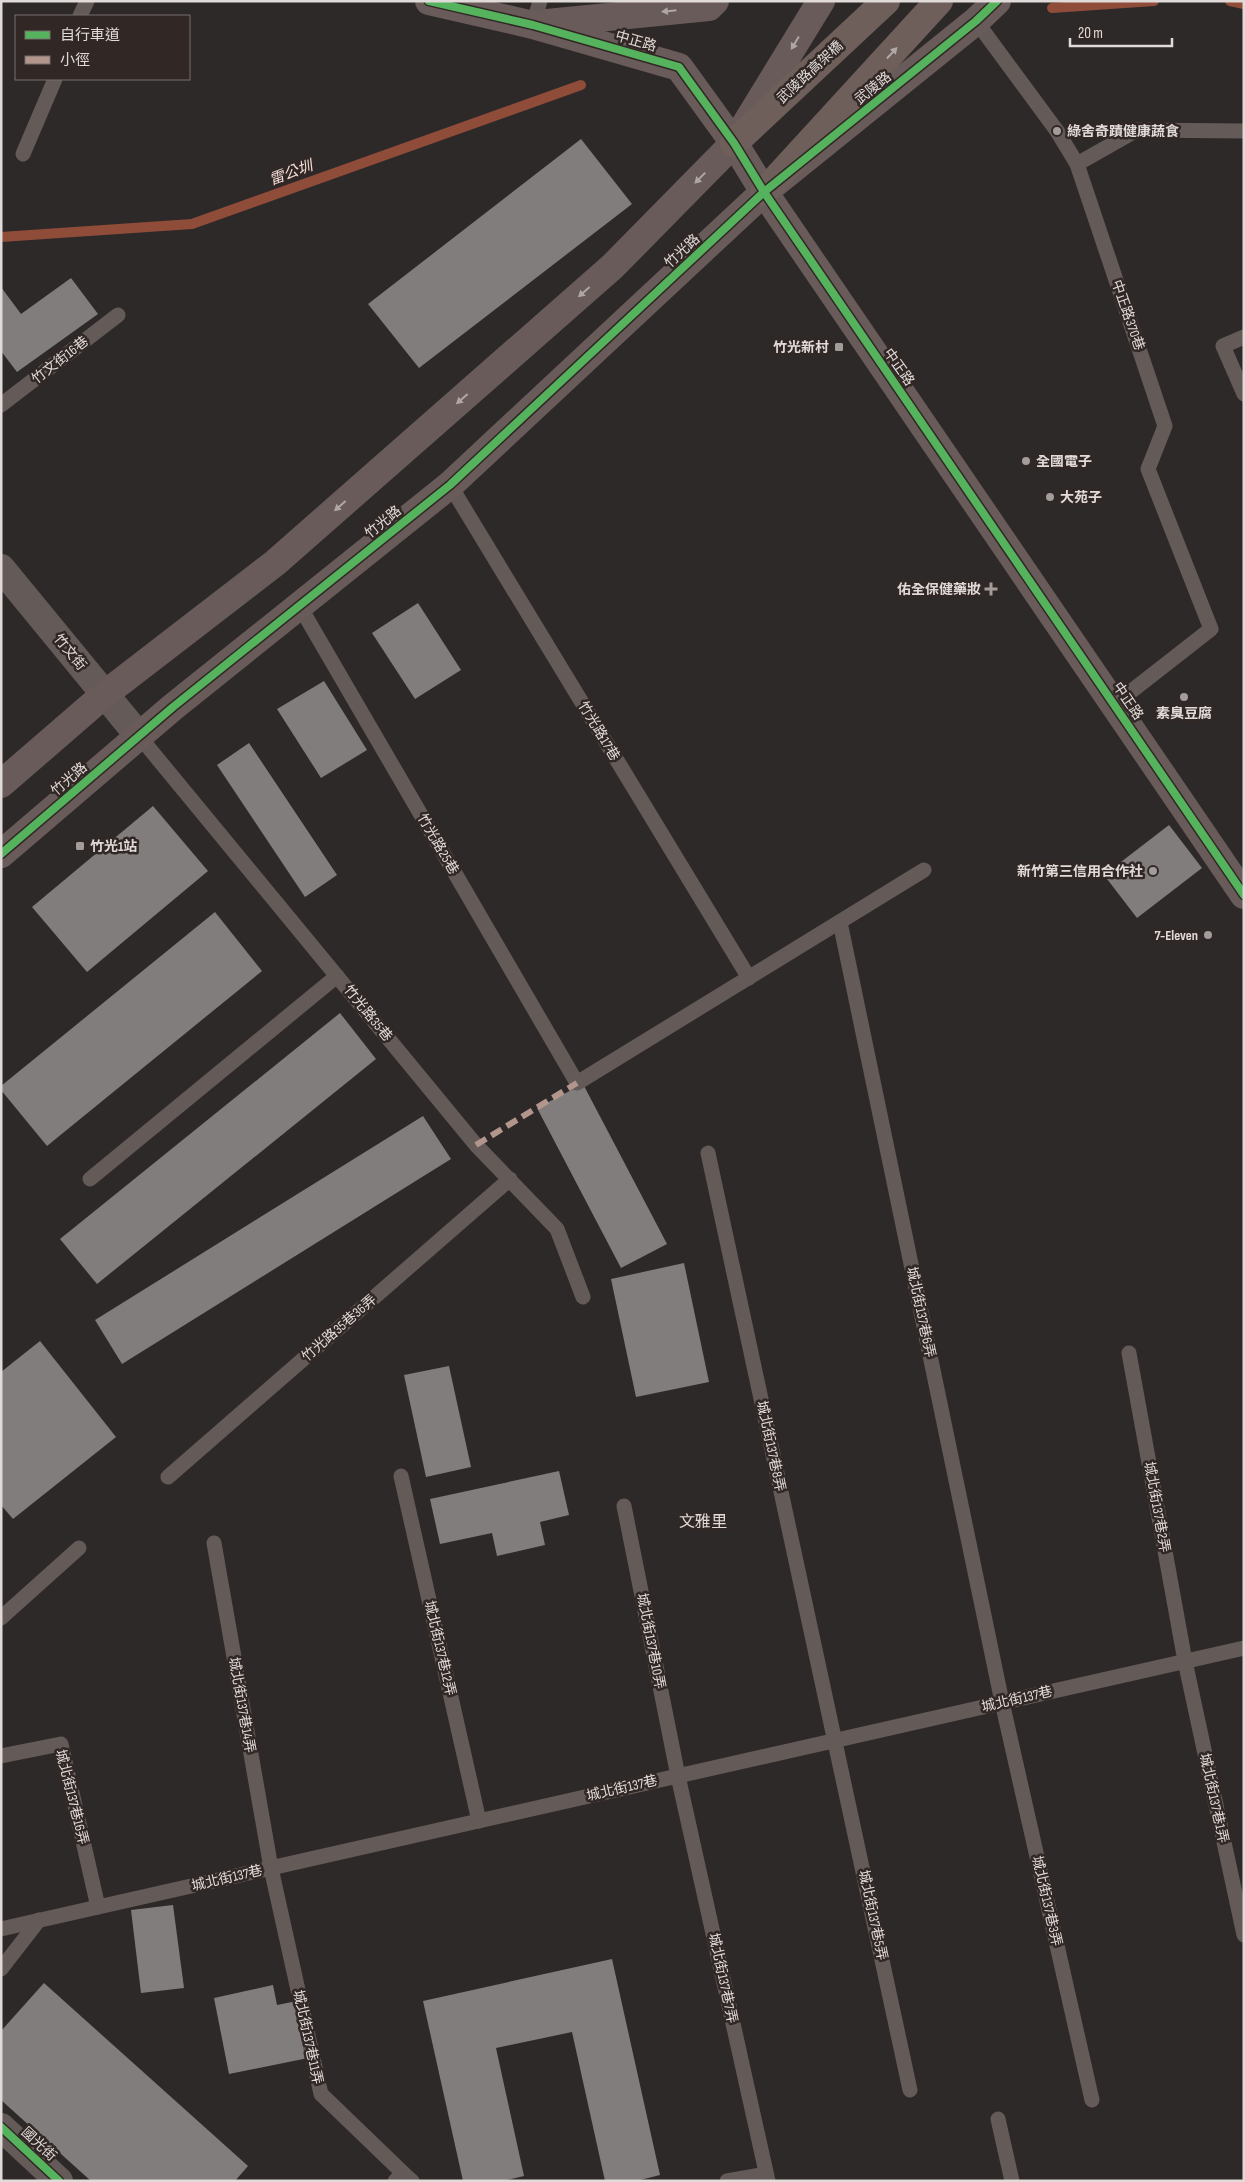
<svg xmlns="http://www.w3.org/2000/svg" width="1245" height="2182" font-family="'Sofia Sans Condensed','Noto Sans TC',sans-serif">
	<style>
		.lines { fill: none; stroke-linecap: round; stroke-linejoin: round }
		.stream { stroke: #8e4c39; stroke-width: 10 }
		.building { fill: #827d7d }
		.lane { stroke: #645a57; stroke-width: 15 }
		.street { stroke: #645a57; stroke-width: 28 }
		.secondary { stroke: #685b59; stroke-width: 28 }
		.highway { stroke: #6e5f5b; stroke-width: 28 }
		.quiet { stroke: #b2968c; stroke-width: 6; stroke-dasharray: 12 6; stroke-linecap: butt }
		.cycleway-casing { stroke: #312826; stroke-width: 11 }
		.cycleway { stroke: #56b35d; stroke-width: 8 }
		.oneway { fill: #b0a7a5 }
		.oneway2 { fill: #b2a9a6 }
		.poi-dot { fill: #a29c9b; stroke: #312826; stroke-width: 2 }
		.labels { text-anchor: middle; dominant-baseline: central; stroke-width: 5; stroke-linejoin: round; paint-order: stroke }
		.street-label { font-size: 14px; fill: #e0dad8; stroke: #312826 }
		.poi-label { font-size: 14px; font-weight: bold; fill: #e0dad8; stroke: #312826; text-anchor: start }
		.water-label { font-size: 15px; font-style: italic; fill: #f3ddd6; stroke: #312826 }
		.quarter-label { font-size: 16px; fill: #e0dad8; stroke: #312826 }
	</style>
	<rect width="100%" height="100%" fill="#2e2929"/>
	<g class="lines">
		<g class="stream">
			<polyline points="1230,1 1244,4"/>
			<polyline points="1052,8 1154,1"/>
			<polyline points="1,237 192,224 581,85"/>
		</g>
	</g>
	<g class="building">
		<polygon points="581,139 632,204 419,368 368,304"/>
		<polygon points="71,278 98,314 17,372 1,351 1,287 21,314"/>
		<polygon points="418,603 461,670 415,699 372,633"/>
		<polygon points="324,681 367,750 321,778 277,709"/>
		<polygon points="249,743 337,875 305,897 217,765"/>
		<polygon points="153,806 208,871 87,972 32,907"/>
		<polygon points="1169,825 1202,868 1137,918 1104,875"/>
		<polygon points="215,912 262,971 47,1146 1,1090 1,1086"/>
		<polygon points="340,1013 376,1059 97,1284 60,1239"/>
		<polygon points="583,1084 667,1244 621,1268 537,1108"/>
		<polygon points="423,1116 451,1159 122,1364 95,1320"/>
		<polygon points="684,1263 709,1382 636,1397 611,1279"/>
		<polygon points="40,1341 116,1437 13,1519 1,1505 1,1372"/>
		<polygon points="449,1366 471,1467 426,1477 404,1375"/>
		<polygon points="559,1471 569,1515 540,1522 545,1545 497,1556 492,1533 440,1544 430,1499"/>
		<polygon points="173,1905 184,1988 141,1993 131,1910"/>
		<polygon points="612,1959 660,2175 636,2181 605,2181 572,2032 496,2048 524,2176 502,2181 463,2181 423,2001"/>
		<polygon points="44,1983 248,2166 235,2181 91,2181 1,2100 1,2031"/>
		<polygon points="273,1985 277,2005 307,1999 318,2056 229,2074 214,1998"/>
	</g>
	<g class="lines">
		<g class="lane">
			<polyline points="80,16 87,1"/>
			<polyline points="976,21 1057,131 1077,164 1165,426 1148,469 1211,629 1115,704"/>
			<polyline points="533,25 540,1"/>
			<polyline points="23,154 55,79"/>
			<polyline points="1077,164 1137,130 1244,131"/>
			<polyline points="1244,337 1223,346 1244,394"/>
			<polyline points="1,405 118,315"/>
			<polyline points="450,485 749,978"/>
			<polyline points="299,605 577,1083 924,870"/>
			<polyline points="139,736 476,1145 557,1229 583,1297"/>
			<polyline points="840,922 1002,1702 1092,2100"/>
			<polyline points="708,1153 910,2090"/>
			<polyline points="90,1179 337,976"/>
			<polyline points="1129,1353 1185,1661 1244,1935"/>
			<polyline points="401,1476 479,1821"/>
			<polyline points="168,1477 510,1179"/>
			<polyline points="624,1506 678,1776 768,2181"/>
			<polyline points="214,1543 271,1868 321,2094 403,2173"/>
			<polyline points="1,1618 79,1548"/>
			<polyline points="1,1756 61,1744 98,1907"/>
			<polyline points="1,1929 1244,1648"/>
			<polyline points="1,1969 39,1920"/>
			<polyline points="998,2119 1012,2181"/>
			<polyline points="395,2181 403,2173 412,2181"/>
			<polyline points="727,2181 766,2174"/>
		</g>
		<g class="street">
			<polyline points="1,568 139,736"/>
			<polyline points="1,2127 59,2181"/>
		</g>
		<g class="secondary">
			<polyline points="429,1 533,25 679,67 734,143 764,192 1244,895"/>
			<polyline points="547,23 709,7 715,1"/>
			<polyline points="1,784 105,694 275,563 613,266 734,143 821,1"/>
			<polyline points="1,854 173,707 450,485 764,192 976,21 997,1"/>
		</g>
		<g class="highway">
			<polyline points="734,143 886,1"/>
			<polyline points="764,192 939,1"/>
		</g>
		<polyline class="quiet" points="476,1145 577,1083"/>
		<g class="cycleway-casing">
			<g id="cycleway">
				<polyline points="429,1 533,25 679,67 734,143 764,192 1244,895"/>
				<polyline points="1,854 173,707 450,485 764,192 976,21 997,1"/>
				<polyline points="1,2127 59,2181"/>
			</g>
		</g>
		<use href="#cycleway" class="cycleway"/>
	</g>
	<defs><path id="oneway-solid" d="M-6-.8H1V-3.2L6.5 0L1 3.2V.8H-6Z" transform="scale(1.25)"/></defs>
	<g class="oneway">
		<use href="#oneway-solid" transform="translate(669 11) rotate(174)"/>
		<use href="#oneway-solid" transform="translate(795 43) rotate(121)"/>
		<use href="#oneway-solid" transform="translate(700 178) rotate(134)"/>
		<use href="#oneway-solid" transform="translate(584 292) rotate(139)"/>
		<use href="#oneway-solid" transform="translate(462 399) rotate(139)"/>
		<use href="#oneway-solid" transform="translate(340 506) rotate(139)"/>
	</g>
	<use class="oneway2" href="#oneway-solid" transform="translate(892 53) rotate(-47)"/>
	<g class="poi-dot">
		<circle cx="1057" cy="131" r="5"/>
		<rect x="834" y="342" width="10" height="10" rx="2.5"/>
		<circle cx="1026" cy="461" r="5"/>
		<circle cx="1050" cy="497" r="5"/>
		<path d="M988.5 581.5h5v5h5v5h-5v5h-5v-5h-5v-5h5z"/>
		<circle cx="1184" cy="697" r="5"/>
		<rect x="75" y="841" width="10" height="10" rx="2.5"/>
		<circle cx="1153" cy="871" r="5"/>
		<circle cx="1208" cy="935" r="5"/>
	</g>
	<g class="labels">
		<g class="street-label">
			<text transform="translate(636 41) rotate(16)">中正路</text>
			<text transform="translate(810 72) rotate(-43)">武陵路高架橋</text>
			<text transform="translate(873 88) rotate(-39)">武陵路</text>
			<text transform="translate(682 251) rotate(-43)">竹光路</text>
			<text transform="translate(1128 315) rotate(71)">中正路370巷</text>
			<text transform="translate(60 360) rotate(-38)">竹文街16巷</text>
			<text transform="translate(899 367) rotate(55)">中正路</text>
			<text transform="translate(383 522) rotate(-39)">竹光路</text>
			<text transform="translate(70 652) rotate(51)">竹文街</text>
			<text transform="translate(1128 701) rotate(56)">中正路</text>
			<text transform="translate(599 731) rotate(59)">竹光路17巷</text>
			<text transform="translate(69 779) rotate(-41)">竹光路</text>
			<text transform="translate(438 844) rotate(60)">竹光路25巷</text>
			<text transform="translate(368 1013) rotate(51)">竹光路35巷</text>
			<text transform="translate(921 1312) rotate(78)">城北街137巷6弄</text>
			<text transform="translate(339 1328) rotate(-41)">竹光路35巷36弄</text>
			<text transform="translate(771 1446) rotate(78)">城北街137巷8弄</text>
			<text transform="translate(1157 1507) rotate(80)">城北街137巷2弄</text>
			<text transform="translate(651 1641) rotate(79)">城北街137巷10弄</text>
			<text transform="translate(440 1648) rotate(77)">城北街137巷12弄</text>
			<text transform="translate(1017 1699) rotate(-13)">城北街137巷</text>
			<text transform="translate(242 1705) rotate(80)">城北街137巷14弄</text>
			<text transform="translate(622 1788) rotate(-13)">城北街137巷</text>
			<text transform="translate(72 1797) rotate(76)">城北街137巷16弄</text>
			<text transform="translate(1214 1798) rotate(78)">城北街137巷1弄</text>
			<text transform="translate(227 1878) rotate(-13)">城北街137巷</text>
			<text transform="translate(1047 1901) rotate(77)">城北街137巷3弄</text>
			<text transform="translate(873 1915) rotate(78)">城北街137巷5弄</text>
			<text transform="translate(723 1978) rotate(78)">城北街137巷7弄</text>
			<text transform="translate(308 2037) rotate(78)">城北街137巷11弄</text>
			<text transform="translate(39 2144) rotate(43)">國光街</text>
		</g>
		<g class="poi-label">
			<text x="1067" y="131">綠舍奇蹟健康蔬食</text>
			<text x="829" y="347" text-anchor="end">竹光新村</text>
			<text x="1036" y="461">全國電子</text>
			<text x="1060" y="497">大苑子</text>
			<text x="981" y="589" text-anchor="end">佑全保健藥妝</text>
			<text x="1184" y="713" text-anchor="middle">素臭豆腐</text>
			<text x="90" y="846">竹光1站</text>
			<text x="1143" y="871" text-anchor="end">新竹第三信用合作社</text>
			<text x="1198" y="935" text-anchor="end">7-Eleven</text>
		</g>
		<g class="water-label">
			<text transform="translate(291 173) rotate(-20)">雷公圳</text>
		</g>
		<g class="quarter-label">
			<text x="703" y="1522">文雅里</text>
		</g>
	</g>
	<rect width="1245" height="2182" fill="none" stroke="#e0dad8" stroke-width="5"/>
	<rect x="15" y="15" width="175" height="65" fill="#312826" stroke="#776f6d"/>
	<rect x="25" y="31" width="25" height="8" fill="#56b35d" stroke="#776f6d"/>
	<text x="60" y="40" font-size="15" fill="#e0dad8">自行車道</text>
	<rect x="25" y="56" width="25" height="8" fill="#b2968c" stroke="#776f6d"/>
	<text x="60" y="65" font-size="15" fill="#e0dad8">小徑</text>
	<path d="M1070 38v8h102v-8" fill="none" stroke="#e0dad8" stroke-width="2.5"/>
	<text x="1078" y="38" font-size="15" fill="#e0dad8" stroke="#312826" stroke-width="4" paint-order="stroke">20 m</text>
</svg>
